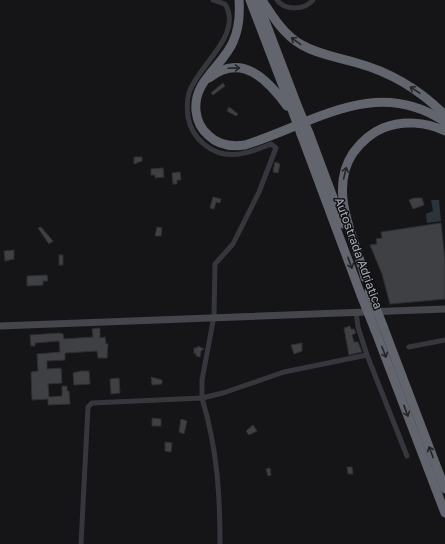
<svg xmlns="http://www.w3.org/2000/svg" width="445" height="544" font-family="'Golos Text',sans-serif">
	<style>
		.water { fill: #2b333b }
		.building { fill: #3f4044; stroke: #2f2f33 }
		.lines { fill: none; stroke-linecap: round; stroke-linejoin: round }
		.street { stroke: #36373c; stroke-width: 5 }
		.secondary { stroke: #44464c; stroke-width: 7 }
		.highway { stroke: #62656d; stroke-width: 9 }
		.highway-bridge { stroke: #62656d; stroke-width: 9 }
		.oneway { stroke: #242529 }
		.labels { text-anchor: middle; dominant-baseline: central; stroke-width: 3; stroke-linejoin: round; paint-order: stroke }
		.street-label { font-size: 12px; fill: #a7abb8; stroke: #101012 }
	</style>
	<rect width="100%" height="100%" fill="#151517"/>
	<polygon class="water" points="431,200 439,200 441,221 427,223 426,214 433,211"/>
	<g class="building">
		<polygon points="223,83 225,86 213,95 211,93"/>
		<polygon points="229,107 238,114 236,116 227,111"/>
		<polygon points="134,157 142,157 142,161 134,164"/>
		<polygon points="275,162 280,164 278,173 273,172"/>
		<polygon points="163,168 164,177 155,178 155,175 151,175 151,169"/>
		<polygon points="180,172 181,180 177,180 177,184 173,184 172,173"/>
		<polygon points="213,197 221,199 220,203 216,202 214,209 210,208"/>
		<polygon points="414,198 422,198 424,205 413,209 409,200"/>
		<polygon points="441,223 445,260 445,299 390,304 382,274 370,245 377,244 376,239 382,238 381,232"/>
		<polygon points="41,227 53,241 49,244 38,228"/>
		<polygon points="157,227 162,228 161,236 155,236"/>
		<polygon points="14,250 14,259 5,261 4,251"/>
		<rect x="59" y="255" width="4" height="10"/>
		<polygon points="47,275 48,281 43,281 43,285 27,286 27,276"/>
		<polygon points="350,326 351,329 354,329 356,333 352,335 354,342 358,342 362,352 349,355 344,328"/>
		<polygon points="100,328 100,338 105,337 106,344 108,344 107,358 98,358 97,351 65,353 65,360 47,361 47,369 61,368 62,383 48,384 49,397 62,396 62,386 67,386 67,391 69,391 70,404 48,405 48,399 32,400 31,372 38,371 37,354 60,352 59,341 35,343 35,346 31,346 30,335 59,333 63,334 64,339 93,337 92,329"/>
		<polygon points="302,343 302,351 294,354 291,345"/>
		<polygon points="198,346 204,349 201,351 200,357 196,356 196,353 194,354 194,348 197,348"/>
		<polygon points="81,371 89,371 90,384 74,385 73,373"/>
		<polygon points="151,377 162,380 162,384 152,385"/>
		<polygon points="119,378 120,393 111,394 110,379"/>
		<polygon points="152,418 161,419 161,426 152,426"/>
		<polygon points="181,419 187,421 184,434 179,432"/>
		<polygon points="253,425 257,431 249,435 246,431"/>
		<polygon points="165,442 172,443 171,452 165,451"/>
		<polygon points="347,467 352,467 353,474 348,474"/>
		<polygon points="270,468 271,475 268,476 266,469"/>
	</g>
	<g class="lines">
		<g class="street">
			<path d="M213 0 225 4C244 35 197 66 189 93 187 100 187 109 188 117 190 129 196 138 205 145 226 162 249 153 271 144L276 148 259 192 233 244 215 264 214 316 202 380V398L223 393 284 372 367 355 407 456"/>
			<path d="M277 0C285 11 305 10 313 0"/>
			<polyline points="356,312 358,327 367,355"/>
			<polyline points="409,347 445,340"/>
			<path d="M81 544 88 407 92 403 202 398C217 448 220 493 220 544"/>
		</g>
		<polyline class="secondary" points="0,326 445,309"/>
		<g class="highway">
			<path d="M239 0C240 14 239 29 233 42 222 67 193 81 196 111 197 120 201 129 208 135 218 145 231 147 245 145 313 124 376 75 445 122"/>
			<polyline points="250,0 294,115"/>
			<polyline points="257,0 299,110"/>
			<path d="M262 0C273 17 284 35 302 45 319 55 338 57 357 63 390 72 421 91 445 115"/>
			<path d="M209 78C242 52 268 80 287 106"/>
			<polyline points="309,133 343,224"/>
			<polyline points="301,134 361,295"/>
			<path d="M365 278C356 239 327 192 353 153 361 142 371 133 383 128 403 120 426 122 445 131"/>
			<polyline points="383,326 445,489"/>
			<polyline points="375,330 445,513"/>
		</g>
		<g class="highway-bridge">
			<polyline points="299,110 309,133"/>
			<polyline points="294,115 301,134"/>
			<polyline points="369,291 383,326"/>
			<polyline points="361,295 375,330"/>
		</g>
	</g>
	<defs><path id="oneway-shaft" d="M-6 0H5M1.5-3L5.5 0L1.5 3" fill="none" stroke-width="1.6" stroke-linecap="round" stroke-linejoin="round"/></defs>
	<g class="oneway">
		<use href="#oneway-shaft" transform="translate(296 41) rotate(-144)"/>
		<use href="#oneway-shaft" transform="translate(234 68) rotate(-2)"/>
		<use href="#oneway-shaft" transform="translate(415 90) rotate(-146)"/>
		<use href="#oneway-shaft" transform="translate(345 173) rotate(-77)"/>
		<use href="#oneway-shaft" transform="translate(350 263) rotate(70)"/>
		<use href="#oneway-shaft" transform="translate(384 352) rotate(68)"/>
		<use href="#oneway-shaft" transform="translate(406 411) rotate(70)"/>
		<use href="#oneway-shaft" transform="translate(431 452) rotate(-111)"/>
	</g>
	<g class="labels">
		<g class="street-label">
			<text transform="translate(359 253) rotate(70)">Autostrada Adriatica</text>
		</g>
	</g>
</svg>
